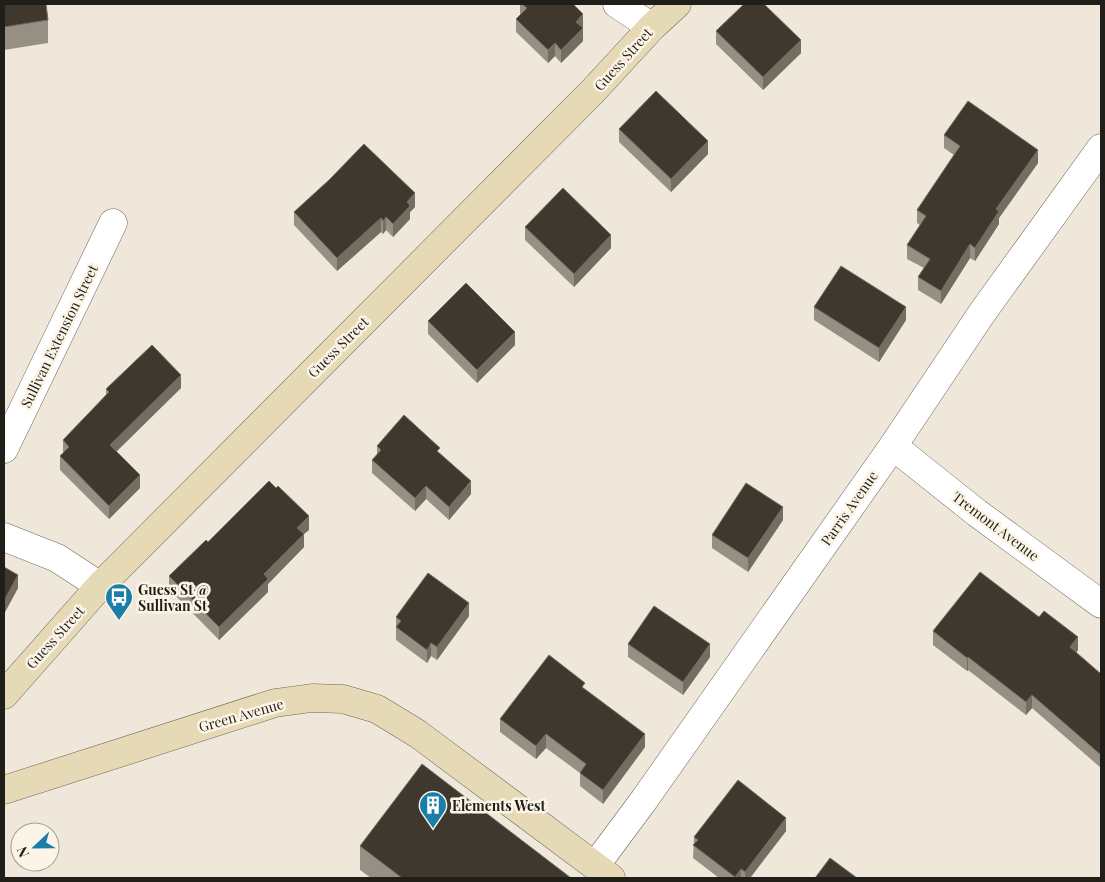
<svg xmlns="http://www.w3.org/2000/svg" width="1105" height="882" font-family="'Playfair Display',serif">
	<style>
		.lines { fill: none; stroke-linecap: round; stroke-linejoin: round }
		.street-casing { stroke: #6e685c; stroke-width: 29 }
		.secondary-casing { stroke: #6e685c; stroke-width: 29 }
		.street { stroke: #fff; stroke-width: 28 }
		.secondary { stroke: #e6d9b6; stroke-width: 28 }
		.wall { fill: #969084 }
		.shaded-wall { fill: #736d62 }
		.building { fill: #3e382e; stroke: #736d62 }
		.labels { text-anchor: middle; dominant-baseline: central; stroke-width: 5; stroke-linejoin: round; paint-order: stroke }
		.street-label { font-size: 14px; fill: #201e19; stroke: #fcf5e7 }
		.poi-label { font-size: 14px; font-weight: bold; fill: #201e19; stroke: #fcf5e7; text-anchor: start }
	</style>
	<rect width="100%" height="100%" fill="#efe8da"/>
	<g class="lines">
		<g class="street-casing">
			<g id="street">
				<polyline points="617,4 652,27"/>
				<polyline points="893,446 977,513 1101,604"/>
				<polyline points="4,449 113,223"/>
				<polyline points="4,537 57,558 100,586"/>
				<polyline points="595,866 644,800 893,446 982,313 1101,148"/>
			</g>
		</g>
		<g class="secondary-casing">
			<g id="secondary">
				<polyline points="4,695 100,586 592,92 652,27 677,4"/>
				<polyline points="4,790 275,703 312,698 343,699 377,709 418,734 611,878"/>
			</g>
		</g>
		<use href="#street" class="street"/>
		<use href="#secondary" class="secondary"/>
	</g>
	<g class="wall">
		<polygon points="4,4 48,20 48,43 4,50"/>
		<polygon points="520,4 573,4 583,27 583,41 561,63 555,56 548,63 516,32 516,19 520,15"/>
		<polygon points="716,31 801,53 763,90 716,44"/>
		<polygon points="619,129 708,154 671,192 619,142"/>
		<polygon points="944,135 1038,163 999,218 999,224 975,261 970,258 941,304 918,290 918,277 924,268 907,259 907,245 920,225 917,223 917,210 954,155 944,148"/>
		<polygon points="415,207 410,212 410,219 393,237 386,230 383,234 381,232 337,271 294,225 294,212"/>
		<polygon points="525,227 611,248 574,287 525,240"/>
		<polygon points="814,307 906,320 879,362 814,320"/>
		<polygon points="428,321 515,345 477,383 428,334"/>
		<polygon points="181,388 116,451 140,488 109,519 60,470 60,456 63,454 63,440 106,396 106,389"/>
		<polygon points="377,446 440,453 471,494 449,520 426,499 415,511 372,473 372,460 377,455"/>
		<polygon points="783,520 748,572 712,548 712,535"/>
		<polygon points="309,530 304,534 304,547 268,584 268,592 219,640 169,589 169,576 208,542"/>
		<polygon points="4,567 18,588 5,612 4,611"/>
		<polygon points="469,616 437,660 431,656 427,663 396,640 396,617"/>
		<polygon points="933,631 1078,650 1076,653 1101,674 1101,768 1032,708 1026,715 968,670 967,671 933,645"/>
		<polygon points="628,644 710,657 683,695 628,657"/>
		<polygon points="585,689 645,747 603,804 580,786 580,773 546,748 536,759 500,732 500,719"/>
		<polygon points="786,831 750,878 719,878 693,858 694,837"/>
		<polygon points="360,846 571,878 371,878 360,870"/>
	</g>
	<g class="shaded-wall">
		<polygon points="583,14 583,27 576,35 576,22"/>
		<polygon points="583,28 583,41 561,63 561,50"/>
		<polygon points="801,40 801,53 763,90 763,77"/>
		<polygon points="555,43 555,56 548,63 548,50"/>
		<polygon points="708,141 708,154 671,192 671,179"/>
		<polygon points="1038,150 1038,163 999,218 999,224 975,261 975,248 996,209"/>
		<polygon points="415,193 415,207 410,212 410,219 393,237 393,224 407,202"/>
		<polygon points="386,217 386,230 383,234 383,221"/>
		<polygon points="381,218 381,232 337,271 337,258"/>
		<polygon points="611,235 611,248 574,287 574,274"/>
		<polygon points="970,244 970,258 941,304 941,291"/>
		<polygon points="906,307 906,320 879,362 879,348"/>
		<polygon points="515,332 515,345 477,383 477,370"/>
		<polygon points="181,375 181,388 110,458 110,445"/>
		<polygon points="140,475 140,488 109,519 109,506"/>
		<polygon points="471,481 471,494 449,520 449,507"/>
		<polygon points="426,486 426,499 415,511 415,498"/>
		<polygon points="783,507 783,520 748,572 748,558"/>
		<polygon points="309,516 309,530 304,534 304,547 268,584 268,592 219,640 219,627 264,574 297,528"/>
		<polygon points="18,575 18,588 5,612 5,599"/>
		<polygon points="469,603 469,616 437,660 437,647"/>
		<polygon points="1078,637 1078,650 1070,661 1070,647"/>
		<polygon points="431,643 431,656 427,663 427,650"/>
		<polygon points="710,644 710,657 683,695 683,682"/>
		<polygon points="968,657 968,670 967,671 967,658"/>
		<polygon points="1032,695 1032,708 1026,715 1026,702"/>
		<polygon points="546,734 546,748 536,759 536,746"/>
		<polygon points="645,734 645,747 603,804 603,790"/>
		<polygon points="786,818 786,831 750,878 745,878 745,872"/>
		<polygon points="741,869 741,878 735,878 735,877"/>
	</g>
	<g class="building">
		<polygon points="4,4 46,4 48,20 4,27"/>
		<polygon points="522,4 573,4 583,14 576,22 583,28 561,50 555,43 548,50 516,19 527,8"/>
		<polygon points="744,4 764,4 801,40 763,77 716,31"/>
		<polygon points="656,91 708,141 671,179 619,129"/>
		<polygon points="968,101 1038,150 996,209 999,211 975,248 970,244 941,291 918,277 930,259 907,245 926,216 917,210 960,146 944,135"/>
		<polygon points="364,144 415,193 407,202 410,206 393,224 386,217 383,221 381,218 337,258 294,212 329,180"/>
		<polygon points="563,188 611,235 574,274 525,227"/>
		<polygon points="841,266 906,307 879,348 814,307"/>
		<polygon points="466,283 515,332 477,370 428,321"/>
		<polygon points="152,345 181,375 110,445 140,475 109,506 60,456 69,447 63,440 109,392 106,389"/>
		<polygon points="404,415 440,448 437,451 471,481 449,507 426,486 415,498 372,460 381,450 377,446"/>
		<polygon points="269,481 276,488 278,486 309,516 297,528 304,534 264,574 268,579 219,627 169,576 206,540 208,542"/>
		<polygon points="746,483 783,507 748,558 712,535"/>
		<polygon points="4,567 18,575 5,599 4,598"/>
		<polygon points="980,572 1039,617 1044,611 1078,637 1070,647 1101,674 1101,755 1032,695 1026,702 968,657 967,658 933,631"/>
		<polygon points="428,573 469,603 437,647 431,643 427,650 396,627 401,621 396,617"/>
		<polygon points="654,606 710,644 683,682 628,644"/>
		<polygon points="549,655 585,683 582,687 645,734 603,790 580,773 586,764 546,734 536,746 500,719"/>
		<polygon points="422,764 571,878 402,878 360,846"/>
		<polygon points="738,780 786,818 745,872 741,869 735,877 693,845 698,840 694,837"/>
		<polygon points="830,858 857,878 815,878"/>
	</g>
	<defs>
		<g id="bus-pin" transform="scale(1.4375)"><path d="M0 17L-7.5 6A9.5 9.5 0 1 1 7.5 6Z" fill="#197fa9" stroke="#fcf5e7"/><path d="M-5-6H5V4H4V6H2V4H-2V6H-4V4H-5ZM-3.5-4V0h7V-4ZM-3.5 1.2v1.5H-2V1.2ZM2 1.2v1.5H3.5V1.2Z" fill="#fff"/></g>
		<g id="building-pin" transform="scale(1.4375)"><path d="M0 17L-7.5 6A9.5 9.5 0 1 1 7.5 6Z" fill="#197fa9" stroke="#fcf5e7"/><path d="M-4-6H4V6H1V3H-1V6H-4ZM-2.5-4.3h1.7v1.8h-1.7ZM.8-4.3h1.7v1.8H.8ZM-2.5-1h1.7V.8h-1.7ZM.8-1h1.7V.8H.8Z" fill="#fff"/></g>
	</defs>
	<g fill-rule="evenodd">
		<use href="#bus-pin" x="119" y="597"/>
		<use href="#building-pin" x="433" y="805"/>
	</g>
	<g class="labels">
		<g class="street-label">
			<text transform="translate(623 59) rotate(-48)">Guess Street</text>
			<text transform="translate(59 336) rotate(-64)">Sullivan Extension Street</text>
			<text transform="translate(338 347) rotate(-45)">Guess Street</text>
			<text transform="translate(849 508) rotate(-55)">Parris Avenue</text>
			<text transform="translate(996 526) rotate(37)">Tremont Avenue</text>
			<text transform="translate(55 637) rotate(-48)">Guess Street</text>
			<text transform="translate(241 715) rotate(-16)">Green Avenue</text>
		</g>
		<g class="poi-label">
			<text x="138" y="589">Guess St @<tspan x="138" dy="16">Sullivan St</tspan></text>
			<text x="452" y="805">Elements West</text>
		</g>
	</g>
	<rect width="1105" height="882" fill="none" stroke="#201e19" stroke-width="10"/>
	<g transform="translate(35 847) rotate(248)"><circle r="24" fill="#fcf5e7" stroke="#a49f95"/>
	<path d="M0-4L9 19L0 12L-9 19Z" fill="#197fa9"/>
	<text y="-8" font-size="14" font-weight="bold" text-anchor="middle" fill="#201e19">N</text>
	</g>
</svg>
